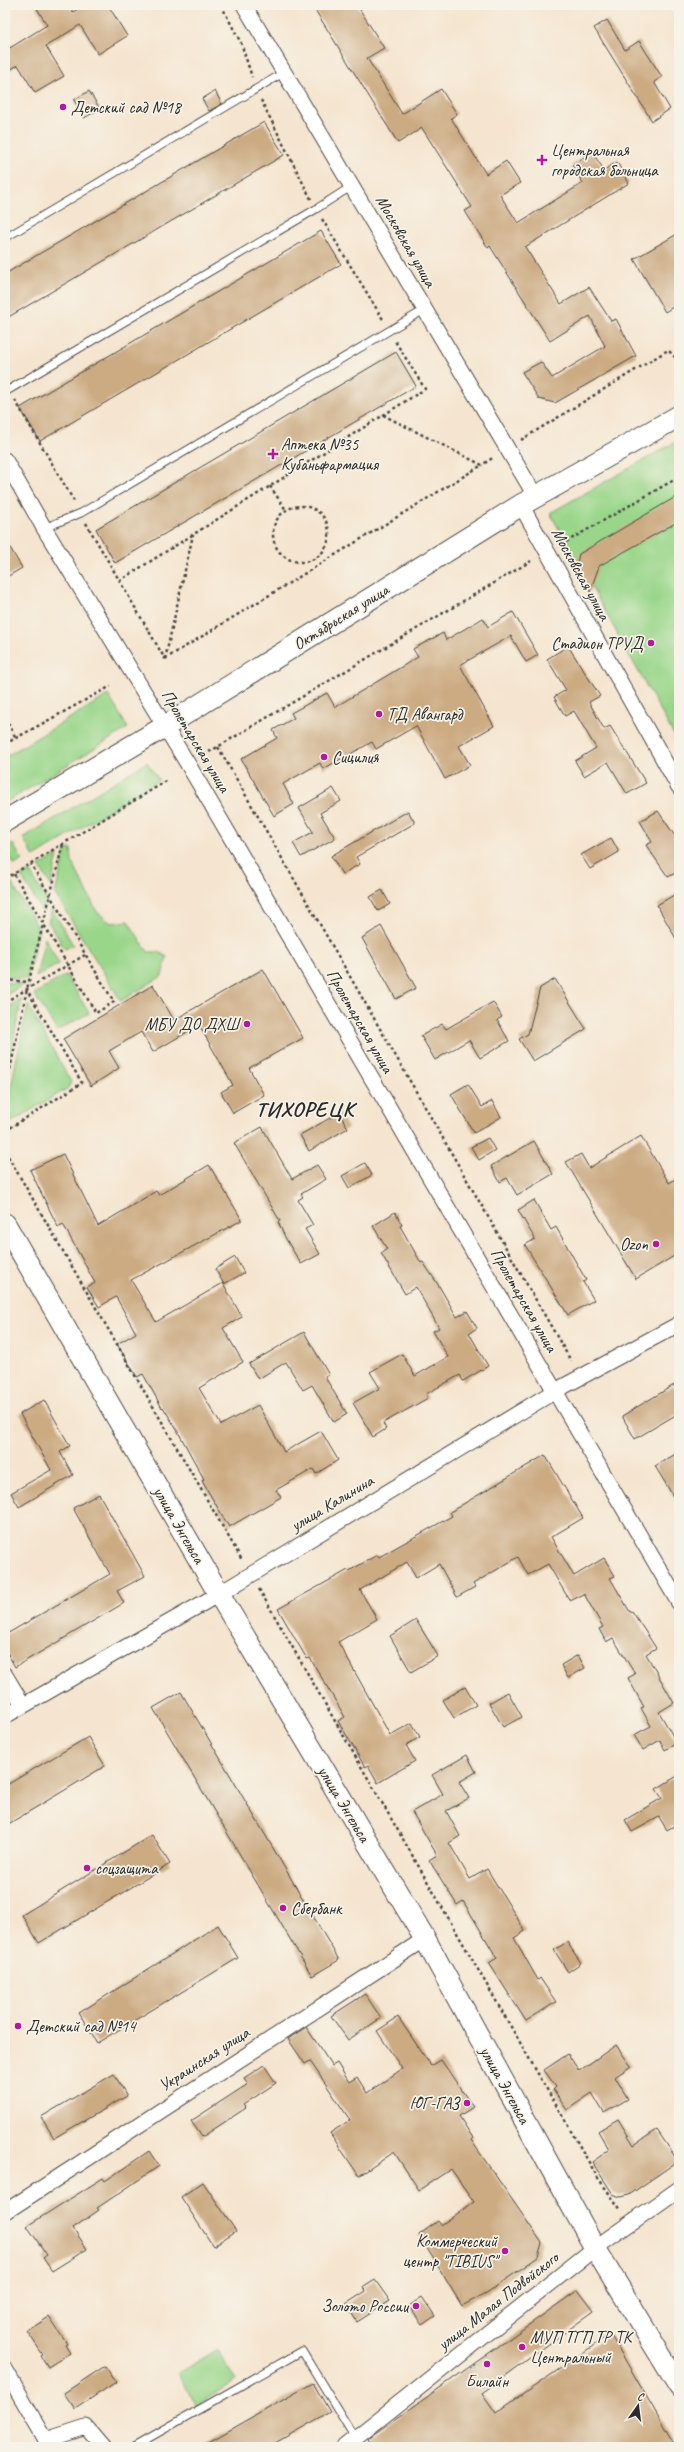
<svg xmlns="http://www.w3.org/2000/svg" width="684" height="2452" font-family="Caveat,sans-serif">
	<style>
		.green { fill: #9ad68a; stroke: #62805a }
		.building { fill: #ccab83 }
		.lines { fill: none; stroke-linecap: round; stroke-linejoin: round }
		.lane-casing { stroke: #494744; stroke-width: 9 }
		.street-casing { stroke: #494744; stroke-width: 17 }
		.secondary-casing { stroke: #494744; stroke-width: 23 }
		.path { stroke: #494744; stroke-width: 2.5; stroke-dasharray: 3 3; stroke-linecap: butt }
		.lane { stroke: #fff; stroke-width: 7 }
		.street { stroke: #fff; stroke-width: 15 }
		.secondary { stroke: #fff; stroke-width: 21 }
		.poi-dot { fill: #b5179e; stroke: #f7f3e8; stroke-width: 1.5 }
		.labels { text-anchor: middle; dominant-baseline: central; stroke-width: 3.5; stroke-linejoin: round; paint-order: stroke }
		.poi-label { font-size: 17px; fill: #2b2b2b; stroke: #f7f3e8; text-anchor: start }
		.street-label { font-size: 17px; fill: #2b2b2b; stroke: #f7f3e8 }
		.district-label { font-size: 21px; font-weight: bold; letter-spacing: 1px; fill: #2b2b2b; stroke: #f7f3e8 }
	</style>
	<rect width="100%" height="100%" fill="#f7f3e8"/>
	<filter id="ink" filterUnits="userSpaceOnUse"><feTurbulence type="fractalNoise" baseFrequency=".025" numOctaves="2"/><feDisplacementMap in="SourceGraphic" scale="8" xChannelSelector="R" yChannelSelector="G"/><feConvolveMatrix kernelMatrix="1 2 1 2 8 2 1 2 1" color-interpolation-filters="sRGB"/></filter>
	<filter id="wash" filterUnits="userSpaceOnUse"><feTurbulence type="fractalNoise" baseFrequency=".012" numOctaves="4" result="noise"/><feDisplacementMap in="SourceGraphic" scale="16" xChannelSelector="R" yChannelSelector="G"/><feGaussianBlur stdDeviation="0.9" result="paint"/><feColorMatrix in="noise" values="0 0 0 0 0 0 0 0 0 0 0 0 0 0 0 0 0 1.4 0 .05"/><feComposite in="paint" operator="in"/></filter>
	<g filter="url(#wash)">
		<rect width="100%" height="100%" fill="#f5e5d0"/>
		<g class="green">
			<polygon points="679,440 679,744 550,513"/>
			<polygon points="108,695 128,728 5,803 5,757"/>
			<polygon points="147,762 159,780 34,857 23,838"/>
			<polygon points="13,844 22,860 15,865 5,849"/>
			<polygon points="71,848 72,862 97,912 111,923 128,921 148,952 159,952 167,957 162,976 121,1001 55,894 65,851"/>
			<polygon points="58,855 51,886 39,866"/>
			<polygon points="29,871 47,900 43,912 21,876"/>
			<polygon points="11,882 39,929 27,979 5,977 5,886"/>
			<polygon points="52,909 73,945 65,949 48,922"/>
			<polygon points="45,938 59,964 36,977"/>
			<polygon points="66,975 89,1013 57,1031 34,994"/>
			<polygon points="5,982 24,984 5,996"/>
			<polygon points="22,999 5,1080 5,1009"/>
			<polygon points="28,1005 71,1082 68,1088 5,1126 5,1115"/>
			<polygon points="217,2350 236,2381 197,2405 178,2373"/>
		</g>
		<g id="blocks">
			<g class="building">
				<polygon points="35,5 69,5 73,12 84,5 108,5 127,36 98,54 80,25 46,46 64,76 35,93 18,65 5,73 5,51 47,25"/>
				<polygon points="312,5 357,5 384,48 367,58 402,114 441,89 457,114 451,118 486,174 506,161 520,183 500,195 518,223 583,183 572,165 592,152 604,170 617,162 629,183 525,247 561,304 589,287 611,321 616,319 636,356 555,403 539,399 522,372 541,362 552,378 605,346 590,316 550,341 490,246 488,248 465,211 472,207 422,128 398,143"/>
				<polygon points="607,20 625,50 639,41 662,77 654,82 670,109 652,121 594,28"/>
				<polygon points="89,91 100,109 84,118 74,100"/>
				<polygon points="215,91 222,104 209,111 202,99"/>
				<polygon points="264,122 284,155 5,319 5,274"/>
				<polygon points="321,231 341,264 40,441 20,408"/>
				<polygon points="679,233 679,303 665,312 634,259"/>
				<polygon points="396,352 416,386 115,563 96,529"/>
				<polygon points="679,495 679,521 599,566 590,592 576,567 579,554"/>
				<polygon points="5,539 22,568 5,578"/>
				<polygon points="513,612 538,655 526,662 511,636 460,665 494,726 459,746 470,765 445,779 416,726 376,749 372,742 323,769 320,763 283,784 294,804 274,816 241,759 277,738 273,730 294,718 291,713 327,693 335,707 418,657 413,649 443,633 446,640 483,618 488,627"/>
				<polygon points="568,646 600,696 589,702 604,729 610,726 646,783 627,794 608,762 584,776 575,761 596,748 574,711 565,716 554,697 566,690 547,659"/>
				<polygon points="333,788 341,801 320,813 335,838 301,857 293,843 313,832 299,808"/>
				<polygon points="408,811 415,823 356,857 360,864 342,874 331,856"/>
				<polygon points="658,811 679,842 679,871 668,877 646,845 652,842 640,821"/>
				<polygon points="611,838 619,852 590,869 581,855"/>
				<polygon points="382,890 390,904 378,911 370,897"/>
				<polygon points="679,892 679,944 657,905"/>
				<polygon points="381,926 416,988 396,999 362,938"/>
				<polygon points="263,969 303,1038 249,1068 264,1095 233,1113 221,1092 233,1085 199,1025 153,1052 141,1032 109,1051 119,1068 91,1086 63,1039 153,985 174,1020"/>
				<polygon points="555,979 586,1029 533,1061 519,1039 528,1034 540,988"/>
				<polygon points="493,1002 502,1017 497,1020 509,1041 480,1058 469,1040 435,1060 421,1036 442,1024 446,1029"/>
				<polygon points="468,1084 482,1107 492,1101 501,1117 474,1133 451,1094"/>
				<polygon points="339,1113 348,1128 309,1151 300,1135"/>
				<polygon points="262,1127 292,1179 317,1165 326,1179 301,1194 303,1197 298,1200 313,1225 305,1229 320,1254 301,1264 286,1239 278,1222 280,1221 234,1143"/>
				<polygon points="641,1136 669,1183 679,1177 679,1253 636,1279 566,1162 581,1154 589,1168"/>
				<polygon points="488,1138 495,1150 479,1160 471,1147"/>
				<polygon points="534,1141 553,1174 517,1195 507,1178 500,1182 491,1166"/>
				<polygon points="63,1154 98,1226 156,1191 159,1195 209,1165 242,1220 131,1280 156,1322 223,1283 242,1317 223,1328 243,1362 199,1388 221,1425 258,1405 284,1452 321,1431 338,1460 316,1474 313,1469 276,1490 281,1497 229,1527 202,1481 204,1479 177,1430 163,1407 162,1408 143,1374 137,1377 117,1344 136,1333 116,1297 99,1307 87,1287 95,1283 63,1224 58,1227 30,1170"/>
				<polygon points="365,1163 372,1175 349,1188 342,1176"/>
				<polygon points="534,1200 551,1230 556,1227 586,1280 583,1282 594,1300 568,1315 525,1245 535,1239 518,1210"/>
				<polygon points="395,1212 402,1225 400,1226 421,1263 423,1262 439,1286 457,1317 467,1311 477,1328 469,1333 488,1366 463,1381 460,1375 426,1394 428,1398 383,1423 386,1429 373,1437 353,1403 380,1388 370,1372 402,1354 415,1376 448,1357 433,1331 439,1328 416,1287 405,1294 381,1253 387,1249 373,1226"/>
				<polygon points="235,1257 244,1273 224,1284 215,1269"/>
				<polygon points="304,1332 329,1375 325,1377 347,1414 334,1422 312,1385 303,1390 286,1362 258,1379 249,1364"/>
				<polygon points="674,1385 679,1393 679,1413 635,1439 622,1416"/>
				<polygon points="44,1400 70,1446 60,1452 73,1475 19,1507 11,1493 51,1470 20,1414"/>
				<polygon points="679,1452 679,1506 655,1466"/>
				<polygon points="545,1455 583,1518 551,1537 574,1576 604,1558 615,1576 610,1578 630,1612 632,1611 656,1648 646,1654 674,1703 659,1712 677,1743 665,1750 660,1740 643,1750 634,1735 651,1726 641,1708 644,1707 628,1678 635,1674 613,1638 606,1642 599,1629 603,1627 584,1594 570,1601 548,1564 528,1575 518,1557 473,1584 475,1587 457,1597 439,1564 416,1578 407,1562 360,1590 377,1619 338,1642 390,1735 412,1723 420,1737 406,1745 415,1761 378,1783 368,1765 365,1767 338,1721 345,1717 310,1658 307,1659 278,1609 348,1570 349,1571 377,1555 379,1557 452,1516 450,1512"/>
				<polygon points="99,1494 145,1576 117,1591 124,1603 15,1667 5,1649 5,1635 110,1574 73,1508"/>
				<polygon points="416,1620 438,1656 411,1672 390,1636"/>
				<polygon points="578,1655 585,1668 568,1678 561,1665"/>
				<polygon points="465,1687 476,1705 454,1718 443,1700"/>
				<polygon points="181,1692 339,1960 312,1976 153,1708"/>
				<polygon points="508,1692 522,1717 503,1727 489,1703"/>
				<polygon points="88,1737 105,1766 5,1826 5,1786"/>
				<polygon points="467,1755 476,1772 459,1782 469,1798 446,1811 460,1836 449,1843 470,1879 487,1869 525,1931 514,1938 538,1980 540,1978 556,2002 526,2021 489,1963 497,1958 463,1901 457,1905 429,1860 437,1855 412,1812 443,1794 432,1775"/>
				<polygon points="679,1775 679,1823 667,1830 659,1817 632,1832 625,1820 662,1798 656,1789"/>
				<polygon points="152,1835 170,1864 39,1943 22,1915"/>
				<polygon points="218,1925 238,1958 97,2043 79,2013"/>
				<polygon points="567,1942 581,1963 568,1972 554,1950"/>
				<polygon points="365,1994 381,2018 348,2040 331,2016"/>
				<polygon points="398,2017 431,2066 441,2060 473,2107 459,2116 473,2138 471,2140 542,2243 538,2257 488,2292 462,2306 419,2235 438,2221 441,2225 474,2202 451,2169 419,2190 394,2152 359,2176 330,2133 350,2120 310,2061 305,2064 288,2039 306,2027 332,2066 337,2063 349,2082 357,2077 367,2093 402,2069 377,2031"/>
				<polygon points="616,2045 631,2066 615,2077 628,2099 604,2113 592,2093 567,2110 553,2090 556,2087 544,2070 568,2054 579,2071"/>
				<polygon points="264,2065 276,2083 243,2105 246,2108 202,2137 191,2121 248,2084 244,2078"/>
				<polygon points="114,2074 127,2096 54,2138 41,2117"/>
				<polygon points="618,2119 634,2145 657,2130 678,2161 629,2195 620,2197 613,2194 592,2162 609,2150 598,2131"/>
				<polygon points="149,2151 159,2166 115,2196 97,2208 99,2210 73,2228 87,2249 52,2271 43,2258 47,2255 27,2226 103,2178 105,2181"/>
				<polygon points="203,2182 236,2231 213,2246 181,2197"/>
				<polygon points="375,2280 390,2301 357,2322 346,2304 366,2291 364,2287"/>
				<polygon points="578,2290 594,2311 482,2393 496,2413 610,2334 676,2447 375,2447 369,2439 372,2436"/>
				<polygon points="422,2297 435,2316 422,2325 409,2306"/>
				<polygon points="49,2317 67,2344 65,2345 70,2353 48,2367 41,2356 43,2355 27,2331"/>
				<polygon points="105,2366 116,2382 75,2409 64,2393"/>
				<polygon points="313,2383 330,2412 268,2447 200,2447"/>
			</g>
		</g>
	</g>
	<g filter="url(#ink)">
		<use href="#blocks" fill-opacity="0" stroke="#494744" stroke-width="1"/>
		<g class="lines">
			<g class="lane-casing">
				<g id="lane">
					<polyline points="5,238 283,73"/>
					<polyline points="5,392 316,209 352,186"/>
					<polyline points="44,528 81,513 424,310"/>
					<polyline points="133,2447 302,2351 355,2438"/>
				</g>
			</g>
			<g class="street-casing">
				<g id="street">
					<polyline points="244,5 536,497"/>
					<polyline points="5,460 44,528 189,766 679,1603"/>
					<polyline points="521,505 679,787"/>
					<polyline points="5,1675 23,1705"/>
					<polyline points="5,1716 219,1594 555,1391 679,1324"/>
					<polyline points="5,2212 425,1939"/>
					<polyline points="5,2369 46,2440 86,2427 103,2447"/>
					<polyline points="344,2447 595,2248 679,2189"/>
				</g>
			</g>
			<g class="secondary-casing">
				<g id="secondary">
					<polyline points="5,821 164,727 521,505 679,416"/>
					<polyline points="5,1224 219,1594 425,1939 595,2248 679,2386"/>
				</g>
			</g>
			<g class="path">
				<polyline points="221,5 241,43 252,77"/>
				<polyline points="261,100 311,199"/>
				<polyline points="322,219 384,321"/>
				<polyline points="15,400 75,503"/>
				<polyline points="383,415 482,465 494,457"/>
				<polyline points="521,440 668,350 679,361"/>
				<polyline points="270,486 286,510"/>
				<circle cx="301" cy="534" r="28"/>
				<polyline points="86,523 165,659"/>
				<polyline points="566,542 679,477"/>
				<polyline points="119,581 425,389 395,341"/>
				<polyline points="165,659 482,465"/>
				<polyline points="165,659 193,535"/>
				<polyline points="5,718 16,738"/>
				<polyline points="5,744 111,686"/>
				<polyline points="218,747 571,1361"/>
				<polyline points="204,755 531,561"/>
				<polyline points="14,874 96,1013 114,1002 31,864"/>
				<polyline points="5,879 168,780"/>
				<polyline points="5,980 29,982"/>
				<polyline points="5,1002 85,955"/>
				<polyline points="5,1093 27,989 63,844"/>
				<polyline points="5,1131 82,1083 27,990"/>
				<polyline points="5,1151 242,1560"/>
				<polyline points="259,1589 598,2178 621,2210"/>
			</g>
			<use href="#lane" class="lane"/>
			<use href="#street" class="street"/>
			<use href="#secondary" class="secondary"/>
		</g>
	</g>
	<g class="poi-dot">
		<circle cx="63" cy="107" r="4"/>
		<path d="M540 154h4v4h4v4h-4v4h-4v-4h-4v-4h4z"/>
		<path d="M271 448h4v4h4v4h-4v4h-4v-4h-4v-4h4z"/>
		<circle cx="651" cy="643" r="4"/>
		<circle cx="379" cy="714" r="4"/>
		<circle cx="324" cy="757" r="4"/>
		<circle cx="247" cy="1024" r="4"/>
		<circle cx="656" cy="1244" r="4"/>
		<circle cx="87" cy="1868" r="4"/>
		<circle cx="283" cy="1908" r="4"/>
		<circle cx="18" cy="2026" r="4"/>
		<circle cx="467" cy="2103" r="4"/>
		<circle cx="505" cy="2251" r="4"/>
		<circle cx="416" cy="2306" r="4"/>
		<circle cx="522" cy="2347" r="4"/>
		<circle cx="487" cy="2364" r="4"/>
	</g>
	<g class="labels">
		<g class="poi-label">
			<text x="71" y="107">Детский сад №18</text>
			<text x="551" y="150">Центральная<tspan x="551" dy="20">городская больница</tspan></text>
			<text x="281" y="444">Аптека №35<tspan x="281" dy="20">Кубаньфармация</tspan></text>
			<text x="643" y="643" text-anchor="end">Стадион ТРУД</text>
			<text x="387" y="714">ТД Авангард</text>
			<text x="332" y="757">Сицилия</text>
			<text x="239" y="1024" text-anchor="end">МБУ ДО ДХШ</text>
			<text x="648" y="1244" text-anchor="end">Ozon</text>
			<text x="95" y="1868">соцзащита</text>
			<text x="291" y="1908">Сбербанк</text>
			<text x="26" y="2026">Детский сад №14</text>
			<text x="459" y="2103" text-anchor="end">ЮГ-ГАЗ</text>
			<text x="497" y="2241" text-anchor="end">Коммерческий<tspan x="497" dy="20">центр "TIBIUS"</tspan></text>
			<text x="408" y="2306" text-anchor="end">Золото России</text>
			<text x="530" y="2337">МУП ТГП ТР ТК<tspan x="530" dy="20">Центральный</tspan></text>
			<text x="487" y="2381" text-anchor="middle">Билайн</text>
		</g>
		<g class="street-label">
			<text transform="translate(406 241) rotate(60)">Московская улица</text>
			<text transform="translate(581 574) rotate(61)">Московская улица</text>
			<text transform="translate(341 617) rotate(-32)">Октябрьская улица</text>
			<text transform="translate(196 741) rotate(59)">Пролетарская улица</text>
			<text transform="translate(360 1021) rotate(60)">Пролетарская улица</text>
			<text transform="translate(524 1300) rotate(60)">Пролетарская улица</text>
			<text transform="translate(332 1503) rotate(-31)">улица Калинина</text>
			<text transform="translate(179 1525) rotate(60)">улица Энгельса</text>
			<text transform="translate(344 1804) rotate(59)">улица Энгельса</text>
			<text transform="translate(204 2059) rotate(-33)">Украинская улица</text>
			<text transform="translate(505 2085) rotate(61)">улица Энгельса</text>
			<text transform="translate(498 2301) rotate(-38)">улица Малая Подвойского</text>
		</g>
		<g class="district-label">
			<text x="305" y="1109">ТИХОРЕЦК</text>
		</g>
	</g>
	<rect width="684" height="2452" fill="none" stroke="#f7f3e8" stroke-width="20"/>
	<g transform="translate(638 2406) rotate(14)" stroke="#f7f3e8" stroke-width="3" paint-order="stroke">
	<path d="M0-3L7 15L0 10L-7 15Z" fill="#2b2b2b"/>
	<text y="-6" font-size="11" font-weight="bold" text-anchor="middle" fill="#2b2b2b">С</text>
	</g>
</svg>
